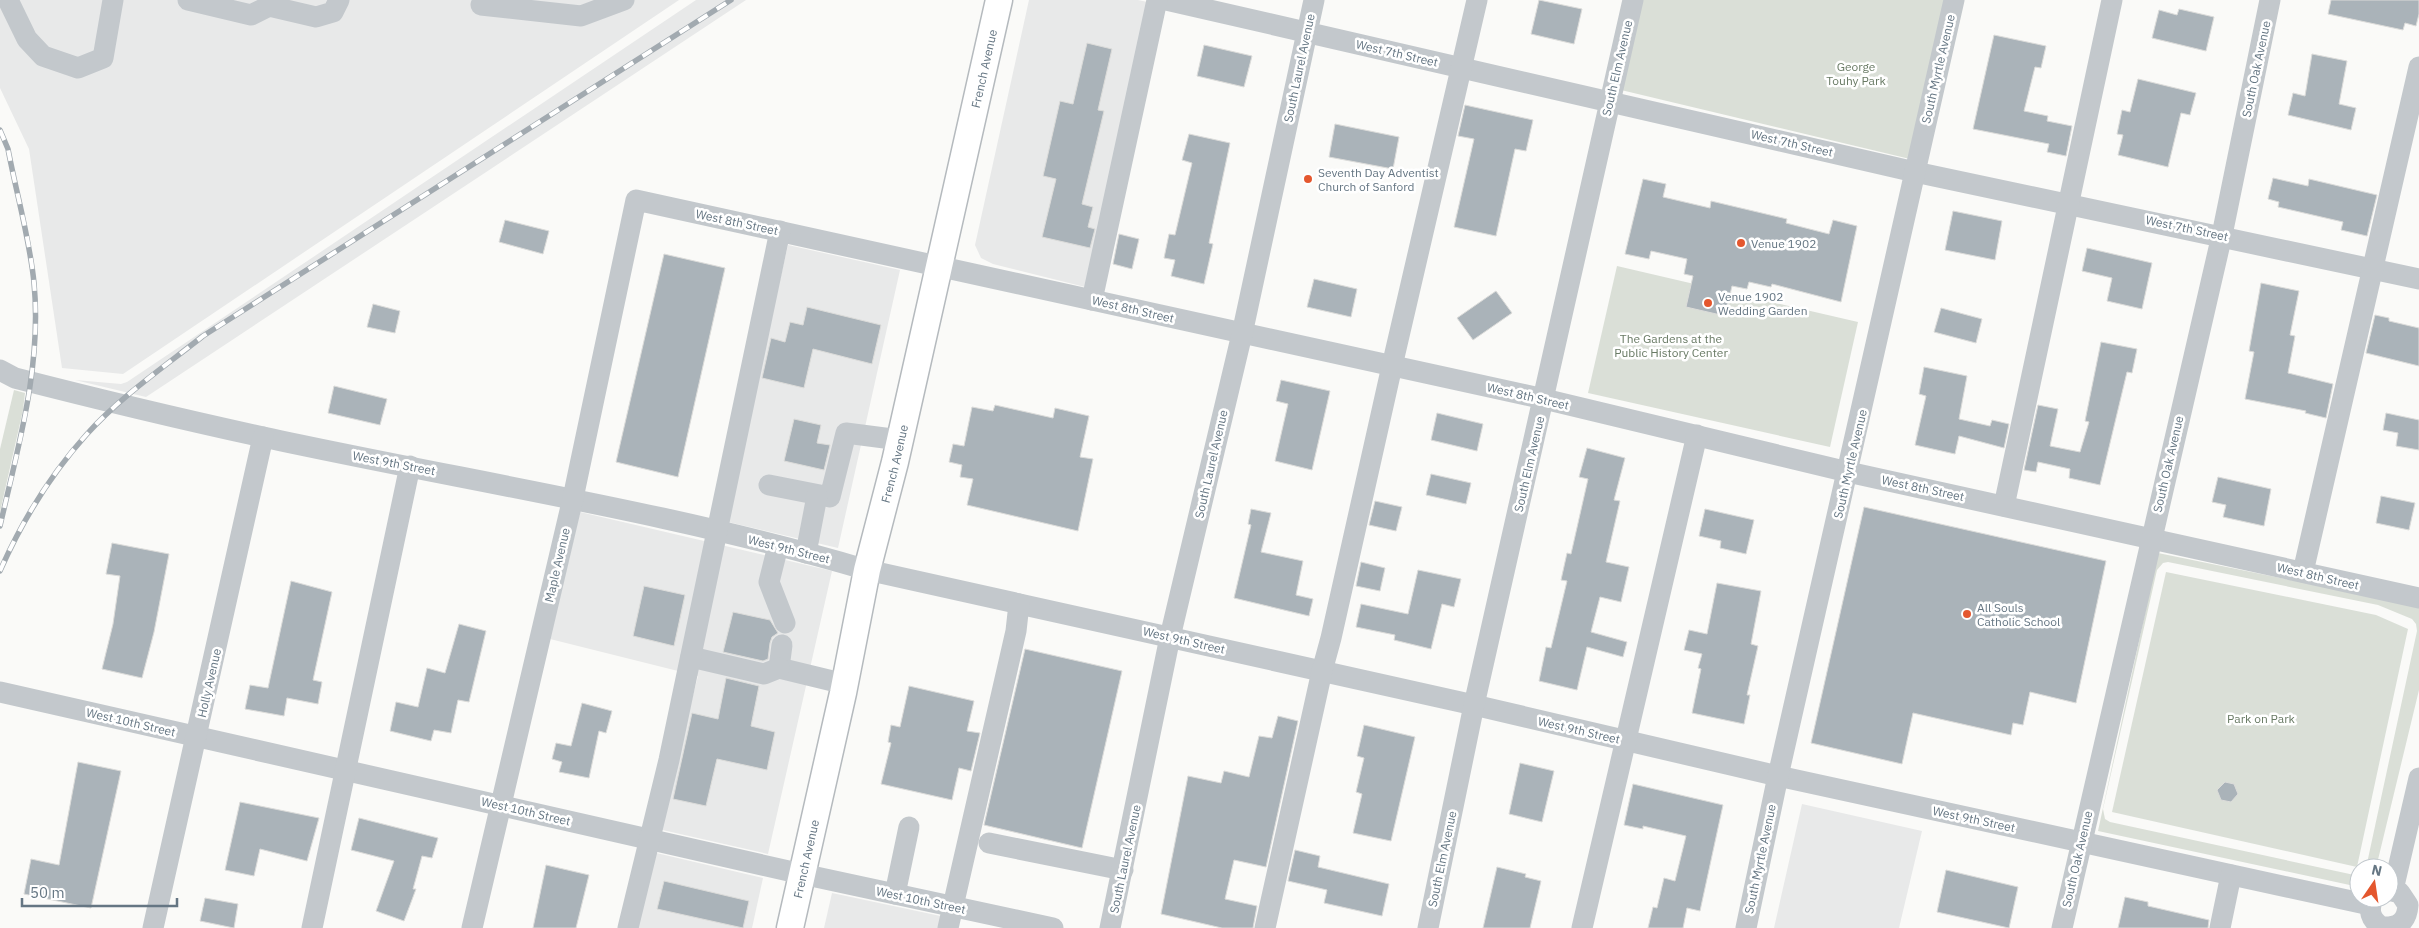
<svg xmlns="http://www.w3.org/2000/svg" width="2419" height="928" font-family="'IBM Plex Sans',sans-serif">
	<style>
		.built { fill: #e8e9e9 }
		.green { fill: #dadfd7 }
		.building { fill: #aab3b9; stroke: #dcdcda }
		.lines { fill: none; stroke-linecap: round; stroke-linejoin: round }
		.major-casing { stroke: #b5babe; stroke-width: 29 }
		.minor { stroke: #c3c8cc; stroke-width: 21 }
		.major { stroke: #fff; stroke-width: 26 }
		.rail-casing { stroke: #a2aab0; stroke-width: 5.5 }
		.rail { stroke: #fff; stroke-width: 4; stroke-dasharray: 11; stroke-linecap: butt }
		.poi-dot { fill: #e4572e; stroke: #fff; stroke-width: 2 }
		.labels { text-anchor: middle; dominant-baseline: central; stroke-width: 5; stroke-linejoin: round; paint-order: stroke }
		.street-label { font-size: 12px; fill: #657683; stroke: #fff }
		.park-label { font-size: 12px; fill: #687a64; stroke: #fff }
		.poi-label { font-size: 12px; fill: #657683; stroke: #fff; text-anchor: start }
	</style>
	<rect width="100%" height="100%" fill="#fafaf8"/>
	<g class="built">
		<polygon points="0,0 679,0 123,374 62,368 29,149 0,88"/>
		<polygon points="696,0 746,0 146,397 75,380 121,384 127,382"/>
		<polygon points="1029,0 1138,0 1152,3 1089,288 993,264 981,258 975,245"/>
		<polygon points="788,245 900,270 838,548 724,521"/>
		<polygon points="580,512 832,571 768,854 658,829 698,676 550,639"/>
		<polygon points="1802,804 1922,831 1899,928 1774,928"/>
		<polygon points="652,852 763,878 752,928 631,928"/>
		<polygon points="832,893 950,918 948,928 824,928"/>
	</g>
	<g class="green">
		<polygon points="1642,0 1945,0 1910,159 1621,90"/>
		<polygon points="1617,266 1858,322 1830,447 1588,393"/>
		<polygon points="14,390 25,393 23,410 0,512 0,449"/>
		<polygon points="2158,553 2419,606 2419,690 2376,868 2366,868 2417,631 2416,624 2412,619 2378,605 2168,562 2163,563 2157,570 2103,809 2105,819 2110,822 2359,876 2359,887 2098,831"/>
		<polygon points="2166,572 2376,615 2408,629 2357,867 2112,812"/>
	</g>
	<g class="building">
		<polygon points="1539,0 1582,9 1574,44 1531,34"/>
		<polygon points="2331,0 2419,0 2419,14 2416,26 2405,23 2403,30 2328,14"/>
		<polygon points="2179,9 2214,17 2206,51 2152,38 2159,10 2177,15"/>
		<polygon points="1994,35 2046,46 2041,68 2035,67 2024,111 2048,116 2047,121 2072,126 2066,156 2047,152 2049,144 1973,129"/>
		<polygon points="1087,43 1112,49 1098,110 1104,111 1082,204 1093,207 1088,227 1095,229 1090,248 1042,237 1056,179 1043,176 1060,101 1073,104"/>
		<polygon points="1204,45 1252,56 1244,87 1197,76"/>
		<polygon points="2312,54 2347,61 2339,104 2356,108 2351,130 2288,115 2293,93 2305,96"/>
		<polygon points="2138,79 2196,93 2190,115 2181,113 2168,167 2118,155 2123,135 2117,134 2122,110 2130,112"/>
		<polygon points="1465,105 1533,120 1526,151 1515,149 1496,236 1454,227 1474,139 1458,136"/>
		<polygon points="1335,124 1399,137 1393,169 1329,157"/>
		<polygon points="1189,134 1230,143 1209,243 1213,244 1204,284 1171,276 1175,260 1164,258 1169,234 1175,235 1192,163 1182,160"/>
		<polygon points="2273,178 2308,186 2309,179 2377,195 2367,236 2341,230 2343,222 2278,207 2279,202 2268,199"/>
		<polygon points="1643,179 1666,184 1663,197 1710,208 1711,201 1787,219 1786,223 1829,234 1833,220 1857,226 1841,302 1772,284 1771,287 1749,282 1747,289 1732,286 1725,316 1686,307 1693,276 1684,274 1687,259 1651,251 1649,259 1625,254"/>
		<polygon points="1953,211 2002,221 1995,260 1945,250"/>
		<polygon points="505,220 549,231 543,254 499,242"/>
		<polygon points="1119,234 1139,239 1132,269 1113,264"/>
		<polygon points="2087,248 2152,263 2142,309 2107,301 2112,278 2082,271"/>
		<polygon points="664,254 725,268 678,477 616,462"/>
		<polygon points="1314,279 1357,289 1351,317 1307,307"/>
		<polygon points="2261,283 2299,291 2290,335 2295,336 2288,373 2333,384 2326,418 2305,413 2306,411 2245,399 2254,352 2249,351"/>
		<polygon points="1496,291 1512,313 1473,340 1457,318"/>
		<polygon points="373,304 400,311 395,333 367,327"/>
		<polygon points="807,307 881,325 872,364 813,349 804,388 762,378 771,338 785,342 790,322 803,325"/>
		<polygon points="1941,308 1982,319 1976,343 1934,332"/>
		<polygon points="2375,315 2389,318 2389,321 2419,328 2419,366 2366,353"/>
		<polygon points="2101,342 2137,349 2132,373 2127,372 2100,485 2069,478 2070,469 2038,462 2036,472 2024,470 2038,405 2058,409 2050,446 2080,452 2089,422 2085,421"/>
		<polygon points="1924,367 1967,376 1959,419 1990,426 1992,420 2009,424 2004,448 1959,436 1955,454 1915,445 1926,396 1919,394"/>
		<polygon points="1281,380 1330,391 1312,470 1275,461 1288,404 1276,401"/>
		<polygon points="334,386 387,399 380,425 328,413"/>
		<polygon points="995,405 1053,418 1055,408 1089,416 1080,457 1093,459 1078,531 967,505 973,479 960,477 962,465 949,462 953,444 964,446 972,407 993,411"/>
		<polygon points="1437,413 1483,424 1477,451 1431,440"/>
		<polygon points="2386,413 2419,420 2419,450 2396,446 2398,433 2383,430"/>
		<polygon points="794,419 821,425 817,443 830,445 824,470 784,461"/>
		<polygon points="1587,448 1625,458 1614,500 1620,501 1606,562 1629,567 1621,602 1600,597 1591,632 1627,642 1623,657 1587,647 1577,690 1539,681 1546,647 1551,648 1567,581 1561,580 1567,553 1571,554 1588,479 1579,477"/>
		<polygon points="1431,474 1471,483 1466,504 1426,495"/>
		<polygon points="2218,477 2271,489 2264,526 2223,517 2226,505 2212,502"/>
		<polygon points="2381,496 2415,503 2409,530 2376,523"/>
		<polygon points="1375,501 1402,507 1396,531 1369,525"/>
		<polygon points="1864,507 2106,561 2076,703 2030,692 2023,725 2013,723 2011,735 1913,713 1902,764 1811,743"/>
		<polygon points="1251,509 1271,513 1261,552 1303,561 1296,595 1313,599 1309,616 1234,598 1251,525 1248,524"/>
		<polygon points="1705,509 1754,520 1746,554 1720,548 1721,541 1699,536"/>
		<polygon points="112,543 169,554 154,632 142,678 102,669 113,624 120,576 106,574"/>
		<polygon points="1361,562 1385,568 1380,591 1356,586"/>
		<polygon points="1418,570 1461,579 1454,607 1442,604 1431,649 1394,640 1395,635 1356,627 1361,604 1408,614"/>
		<polygon points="291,581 332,592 313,680 322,682 318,704 287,698 284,716 245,709 250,685 268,688"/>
		<polygon points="1717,583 1761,591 1751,644 1758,646 1747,695 1750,695 1744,724 1692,713 1701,669 1698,668 1702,654 1684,650 1689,630 1707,634"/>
		<polygon points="644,586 685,595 674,646 633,636"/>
		<polygon points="733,612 770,620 778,633 772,637 770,643 768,659 763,661 723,652"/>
		<polygon points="459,624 486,631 469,702 458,700 451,733 434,730 431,741 390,731 396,702 418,707 427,668 445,673"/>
		<polygon points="1025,649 1122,671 1082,848 984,825"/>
		<polygon points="726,678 759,686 751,726 775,732 767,770 717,759 706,806 673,799 692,713 718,719"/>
		<polygon points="909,686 974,701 967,731 980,733 971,771 959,768 952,800 881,784 891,743 888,742 891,725 900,727"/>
		<polygon points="582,703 612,711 606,733 599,731 589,778 559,772 562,762 552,759 556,743 571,746"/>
		<polygon points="1278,716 1298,721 1266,867 1234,860 1225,899 1257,906 1253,928 1222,928 1161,914 1188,776 1221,783 1224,771 1249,777 1259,736 1272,738"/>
		<polygon points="1364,725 1415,737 1391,841 1353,833 1362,794 1356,792 1364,758 1357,756"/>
		<polygon points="78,762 121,771 91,908 24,894 31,859 59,865"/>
		<polygon points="1520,763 1554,771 1542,822 1509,814"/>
		<polygon points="2225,782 2234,784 2238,794 2231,802 2221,800 2217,790"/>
		<polygon points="1633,784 1723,805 1700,911 1687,908 1683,928 1648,928 1653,907 1657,908 1664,878 1675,881 1686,836 1643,826 1643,829 1624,825"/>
		<polygon points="240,802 319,818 307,861 260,849 254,876 225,870"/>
		<polygon points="359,818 438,838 432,858 422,856 413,889 416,889 404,921 376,911 394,861 351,850"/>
		<polygon points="1295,850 1320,856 1318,867 1389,884 1382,916 1324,903 1327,890 1288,881"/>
		<polygon points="546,865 589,875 576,928 533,928"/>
		<polygon points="1497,867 1526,874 1525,877 1541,881 1530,928 1483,928"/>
		<polygon points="1946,870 2018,887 2009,928 1937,912"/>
		<polygon points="664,881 749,901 743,928 657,909"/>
		<polygon points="2125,897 2148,902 2148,906 2209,920 2208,928 2118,928"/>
		<polygon points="205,898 238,904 234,928 200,921"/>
	</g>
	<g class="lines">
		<g class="major-casing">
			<g id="major">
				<path id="s1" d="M790 928 843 693 867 570 895 462 999 0"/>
			</g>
		</g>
		<g class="minor">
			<polyline points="8,0 27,39 43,56 78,68 103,58 113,0"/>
			<polyline points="188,0 251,15 269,6 271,0"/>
			<polyline points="1166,0 1915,172 2419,279"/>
			<polyline points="481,5 581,16 624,0"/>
			<polyline points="269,6 316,17 333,12 339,0"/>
			<polyline points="1092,300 1157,0"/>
			<path d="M0 370 15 378C97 399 180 419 263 437 465 481 668 511 867 570L1474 705 1778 776 2370 905"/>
			<polyline points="769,485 830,497 846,433 900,440"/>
			<polyline points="2004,506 2112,0"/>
			<polyline points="778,546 769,582 785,623"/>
			<polyline points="806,553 817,496"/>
			<polyline points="2303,572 2419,67"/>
			<polyline points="782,645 779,668 845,684"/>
			<polyline points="691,657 764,674 779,668"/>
			<polyline points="0,692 802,874 1053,928"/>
			<polyline points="989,843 1123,870"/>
			<polyline points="2393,890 2419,778"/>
			<polyline points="895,894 909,827"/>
			<path d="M2373 898C2368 910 2370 920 2382 927 2398 928 2407 922 2408 905L2400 893 2389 890"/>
			<polyline points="153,928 263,437"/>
			<polyline points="312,928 410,466"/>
			<polyline points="472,928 573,498 636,200 1544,399 1848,472 2419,598"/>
			<polyline points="628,928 669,760 780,231"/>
			<polyline points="948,928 1016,631 1019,604"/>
			<polyline points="1110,928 1170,637 1242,334 1314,0"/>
			<polyline points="1265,928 1322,671 1331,638 1392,366 1477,0"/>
			<polyline points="1428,928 1474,705 1633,0"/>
			<polyline points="1582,928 1697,435"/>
			<polyline points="1746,928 1778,776 1954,0"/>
			<polyline points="2062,928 2222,235 2270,0"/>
			<polyline points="2220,928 2231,875"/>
		</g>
		<use href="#major" class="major"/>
		<g class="rail-casing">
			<g id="rail">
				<path d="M0 130 8 149C16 192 30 240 34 283 42 366 18 447 0 526"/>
				<path d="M0 571C22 521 50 475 87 434 120 397 164 367 203 336L731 0"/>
			</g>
		</g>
		<use href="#rail" class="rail"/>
	</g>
	<g class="poi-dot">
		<circle cx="1308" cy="179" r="5"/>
		<circle cx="1741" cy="243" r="5"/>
		<circle cx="1708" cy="303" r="5"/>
		<circle cx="1967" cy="614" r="5"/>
	</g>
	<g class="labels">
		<g class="street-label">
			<text transform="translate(1397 53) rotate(13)">West 7th Street</text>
			<text transform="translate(1299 68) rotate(-78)">South Laurel Avenue</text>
			<text transform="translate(1617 68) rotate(-77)">South Elm Avenue</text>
			<text stroke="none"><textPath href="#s1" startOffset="881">French Avenue</textPath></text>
			<text transform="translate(1938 69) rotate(-77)">South Myrtle Avenue</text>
			<text transform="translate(2256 69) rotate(-78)">South Oak Avenue</text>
			<text transform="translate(1792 143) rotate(13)">West 7th Street</text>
			<text transform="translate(737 222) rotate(12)">West 8th Street</text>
			<text transform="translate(2187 228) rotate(12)">West 7th Street</text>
			<text transform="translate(1133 309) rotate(13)">West 8th Street</text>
			<text transform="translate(1528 396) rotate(13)">West 8th Street</text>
			<text transform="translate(394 463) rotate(11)">West 9th Street</text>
			<text stroke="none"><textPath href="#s1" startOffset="476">French Avenue</textPath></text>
			<text transform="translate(1211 464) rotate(-77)">South Laurel Avenue</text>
			<text transform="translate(1529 464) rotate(-77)">South Elm Avenue</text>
			<text transform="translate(1850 464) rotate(-77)">South Myrtle Avenue</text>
			<text transform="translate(2168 464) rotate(-77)">South Oak Avenue</text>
			<text transform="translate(1923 488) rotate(12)">West 8th Street</text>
			<text transform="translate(789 549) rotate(14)">West 9th Street</text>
			<text transform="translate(557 565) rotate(-77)">Maple Avenue</text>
			<text transform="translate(2318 576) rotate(13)">West 8th Street</text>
			<text transform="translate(1184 640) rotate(13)">West 9th Street</text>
			<text transform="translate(209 683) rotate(-77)">Holly Avenue</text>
			<text transform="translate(131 722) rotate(13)">West 10th Street</text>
			<text transform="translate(1579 730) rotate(13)">West 9th Street</text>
			<text transform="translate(526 811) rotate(13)">West 10th Street</text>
			<text transform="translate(1974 819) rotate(12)">West 9th Street</text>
			<text stroke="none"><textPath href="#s1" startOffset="71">French Avenue</textPath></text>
			<text transform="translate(1125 859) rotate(-78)">South Laurel Avenue</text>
			<text transform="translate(1442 859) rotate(-78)">South Elm Avenue</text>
			<text transform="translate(1760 859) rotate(-78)">South Myrtle Avenue</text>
			<text transform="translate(2077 859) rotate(-77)">South Oak Avenue</text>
			<text transform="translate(921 900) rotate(12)">West 10th Street</text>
		</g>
		<g class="park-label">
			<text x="1856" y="66">George<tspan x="1856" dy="14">Touhy Park</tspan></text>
			<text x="1671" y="338">The Gardens at the<tspan x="1671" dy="14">Public History Center</tspan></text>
			<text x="2261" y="718">Park on Park</text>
		</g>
		<g class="poi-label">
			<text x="1318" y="172">Seventh Day Adventist<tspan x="1318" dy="14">Church of Sanford</tspan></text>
			<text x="1751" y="243">Venue 1902</text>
			<text x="1718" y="296">Venue 1902<tspan x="1718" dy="14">Wedding Garden</tspan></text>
			<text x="1977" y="607">All Souls<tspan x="1977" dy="14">Catholic School</tspan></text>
		</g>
	</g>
	<g transform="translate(2374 883) rotate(13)"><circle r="24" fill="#ffffff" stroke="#c1c8cd"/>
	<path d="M0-4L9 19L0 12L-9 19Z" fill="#e4572e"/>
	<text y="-8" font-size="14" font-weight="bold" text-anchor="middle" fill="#657683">N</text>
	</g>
	<path d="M22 898v8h155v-8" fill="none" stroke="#657683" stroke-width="2.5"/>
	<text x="30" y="898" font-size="15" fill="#657683" stroke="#ffffff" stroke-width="4" paint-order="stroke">50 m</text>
</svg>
